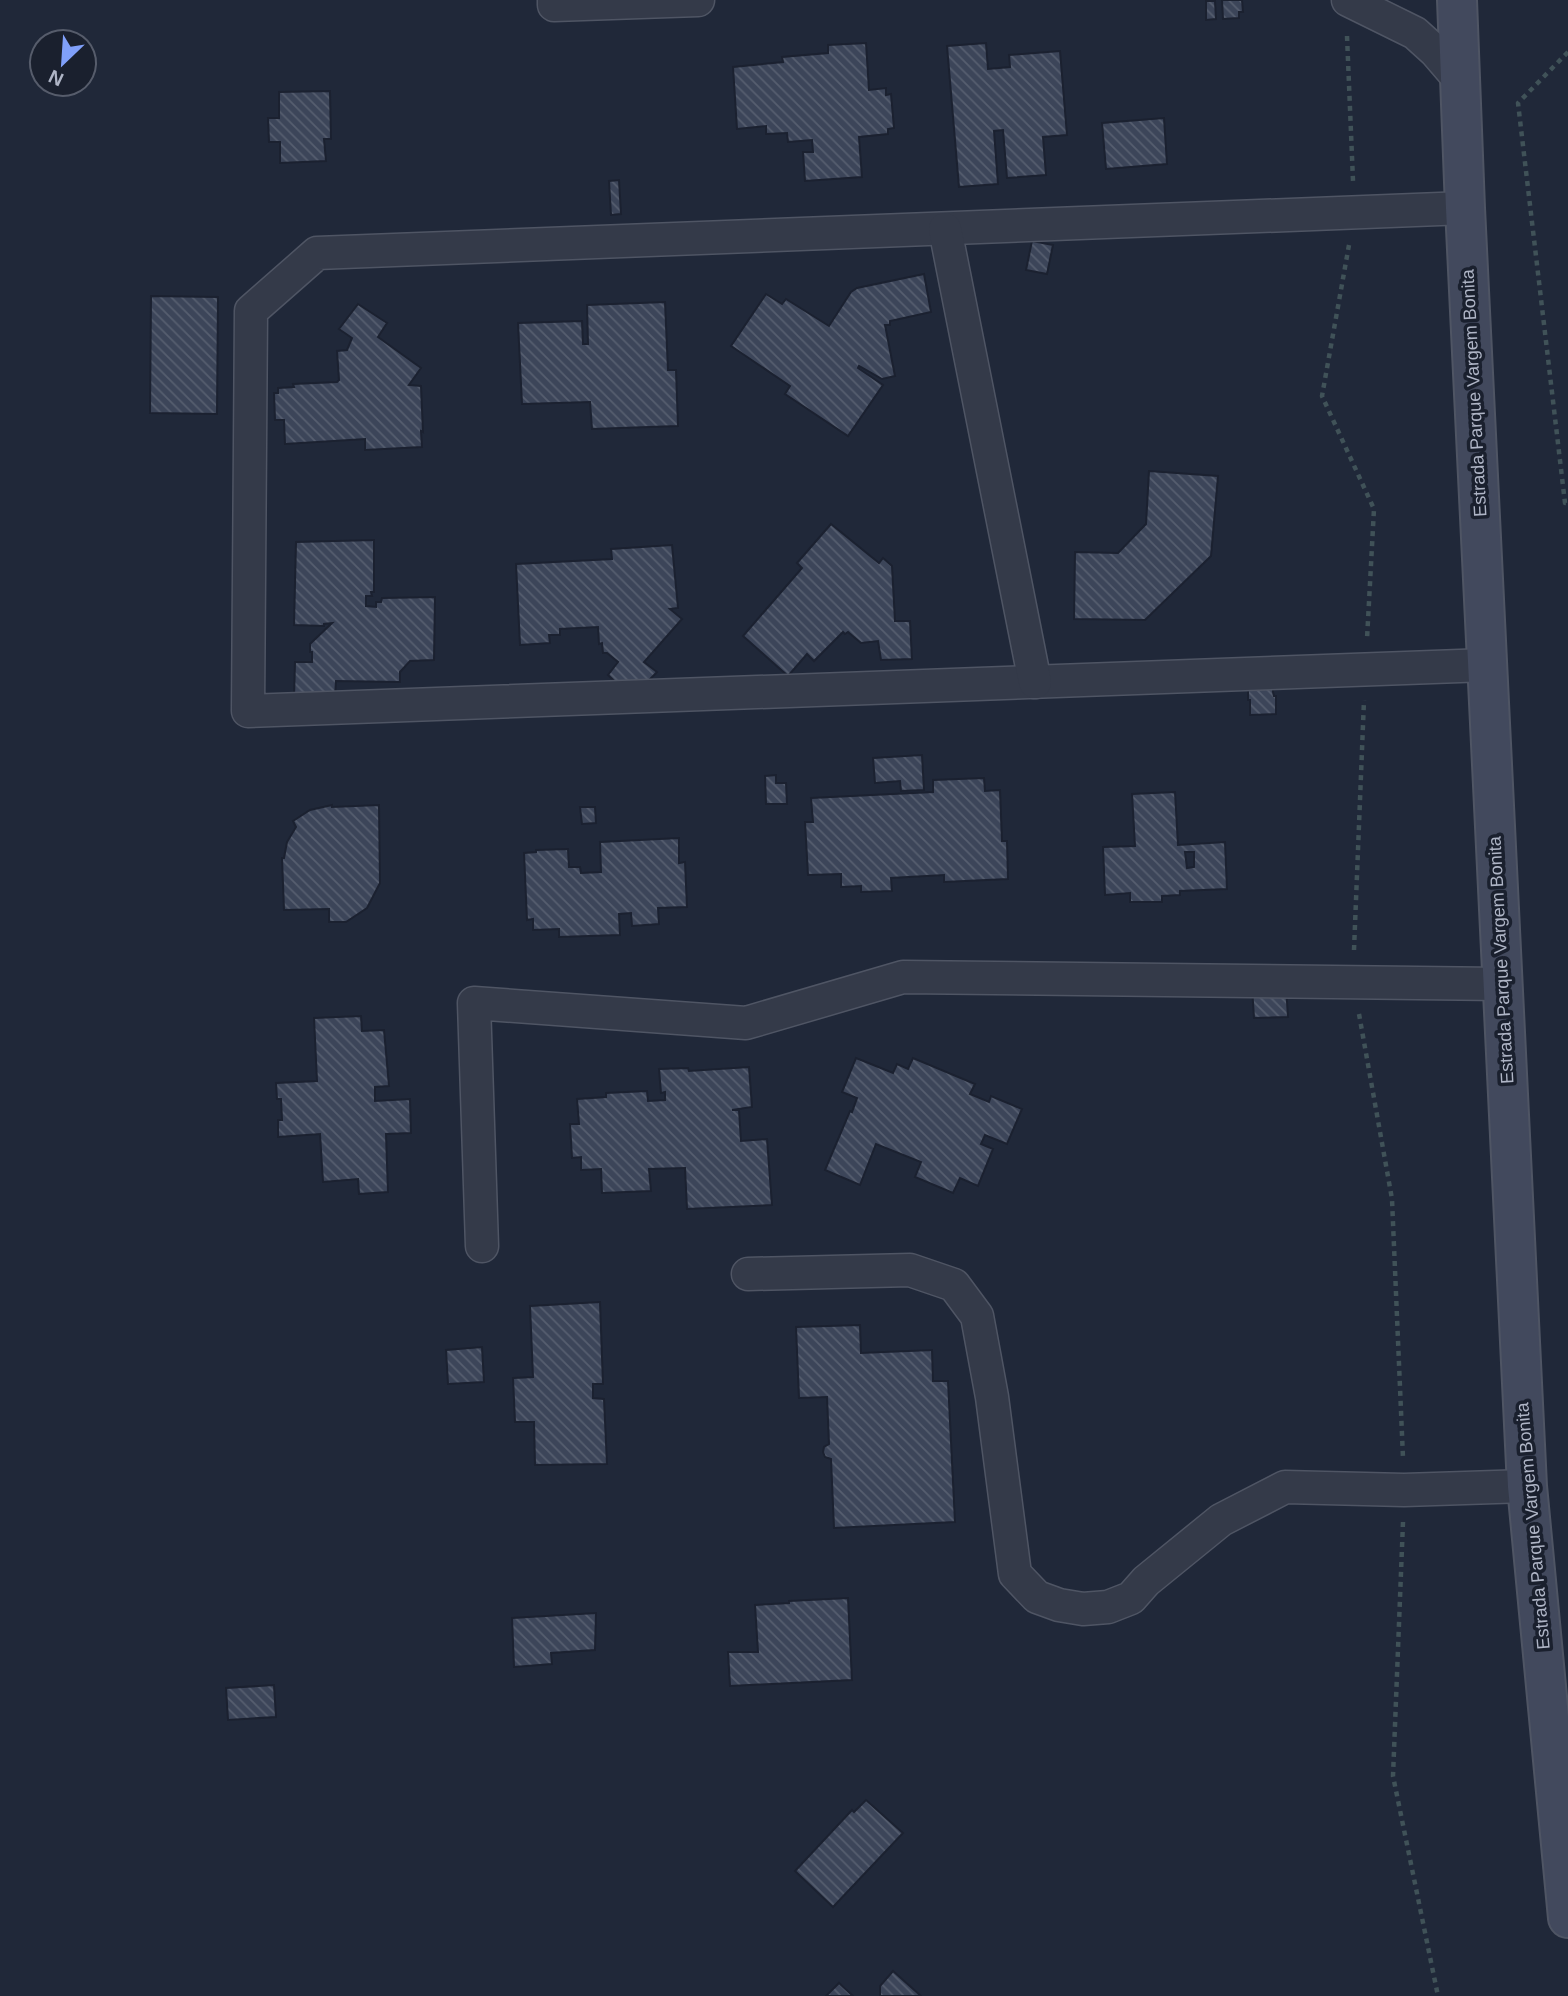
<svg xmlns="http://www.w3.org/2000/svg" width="1568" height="1996" font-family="Helvetica,sans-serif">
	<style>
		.building { fill: url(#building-back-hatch); stroke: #1b2130; stroke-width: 2; fill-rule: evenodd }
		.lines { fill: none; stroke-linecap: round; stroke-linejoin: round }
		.street-casing { stroke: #4f5564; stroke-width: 35 }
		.secondary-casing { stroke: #4f5564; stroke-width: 42 }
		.path { stroke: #405258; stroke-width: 4.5; stroke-dasharray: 5 5; stroke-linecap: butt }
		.street { stroke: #343a49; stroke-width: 32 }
		.secondary { stroke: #42495d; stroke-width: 38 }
		.labels { text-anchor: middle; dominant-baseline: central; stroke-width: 7; stroke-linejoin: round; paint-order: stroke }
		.street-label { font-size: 18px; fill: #afb5c6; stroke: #1a202e }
	</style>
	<defs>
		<pattern id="building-back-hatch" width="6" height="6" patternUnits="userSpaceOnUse" patternTransform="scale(1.75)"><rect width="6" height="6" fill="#3c4559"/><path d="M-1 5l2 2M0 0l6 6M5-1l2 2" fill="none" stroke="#565e6f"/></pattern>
	</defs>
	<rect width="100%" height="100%" fill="#202839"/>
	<g class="building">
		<polygon points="1222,0 1242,0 1243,12 1239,12 1239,18 1223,19"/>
		<polygon points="1206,1 1215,1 1216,19 1206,20"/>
		<polygon points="866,43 869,90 886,88 886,95 891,94 894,128 888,129 888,134 859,137 862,177 805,181 803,152 813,152 812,140 788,142 787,133 766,134 766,126 737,129 733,67 783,62 782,57 828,53 828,45"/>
		<polygon points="986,43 988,69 1010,67 1009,55 1060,51 1067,135 1043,137 1046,175 1007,178 1003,130 994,131 998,184 959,187 947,46"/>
		<polygon points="330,91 331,139 324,139 326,161 280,163 280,142 269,142 268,118 279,118 279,92"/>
		<polygon points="1164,118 1167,164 1106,169 1102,123"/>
		<polygon points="619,180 621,214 611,215 609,181"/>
		<polygon points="1032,241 1053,245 1047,274 1026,270"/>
		<polygon points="924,274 931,312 890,321 890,325 885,325 895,376 882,379 859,366 858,368 883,385 848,436 785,394 790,386 731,346 766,294 782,304 786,299 829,326 851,292 857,288"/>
		<polygon points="151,296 218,297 217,414 150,413"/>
		<polygon points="665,302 668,370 676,370 678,426 592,429 590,402 522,404 518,323 582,321 583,344 588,344 587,305"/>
		<polygon points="358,304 387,323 378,337 421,368 409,385 421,386 423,432 421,431 422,447 365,450 365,439 285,444 284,420 275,420 274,393 278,393 278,388 294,387 293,384 337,382 339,380 337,351 347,350 352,338 339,329"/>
		<polygon points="1149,471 1218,476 1211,556 1145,620 1074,619 1075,552 1118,553 1146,524"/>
		<polygon points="831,524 879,563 883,558 892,566 895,621 910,621 912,659 881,660 878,641 861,643 848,632 845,634 843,632 814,661 807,654 788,676 743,636 802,568 797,563"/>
		<polygon points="374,540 374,592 371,592 372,596 366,596 366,606 376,607 376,602 381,602 382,598 435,597 434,660 410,661 400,672 400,682 336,681 335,698 294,697 295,662 312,662 312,652 310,652 310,644 332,623 324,624 324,626 294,625 296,542"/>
		<polygon points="672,545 678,608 670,609 682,619 644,662 657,672 632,698 608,675 618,662 607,653 603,653 602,643 599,644 598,627 560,629 560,635 549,635 550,643 520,645 516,564 612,559 611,549"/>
		<polygon points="1248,665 1273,665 1273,692 1274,696 1276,696 1276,714 1250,715 1250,700 1248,700"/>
		<polygon points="922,755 924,790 901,791 900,781 875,783 873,758"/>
		<polygon points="776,775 776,783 786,783 787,804 766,804 765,776"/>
		<polygon points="984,778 985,791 1000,790 1002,841 1007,841 1008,879 944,882 944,875 891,878 892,891 861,892 861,886 841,887 841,874 808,875 805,822 813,822 811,798 933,792 933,780"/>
		<path d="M1175 792 1178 845 1225 842 1227 889 1180 891V895L1162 896V902H1130V893L1105 895 1103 847 1135 846 1132 794ZM1185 852H1194V867L1187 868Z"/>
		<polygon points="332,805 332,807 379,805 380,883 367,908 346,922 329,922 329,909 284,910 282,858 284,858 287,842 296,827 293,821 310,810"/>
		<polygon points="580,807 595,807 596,823 582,824"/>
		<polygon points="679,838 679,863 685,862 687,907 658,908 659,924 632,926 631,913 619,914 620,935 559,937 559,929 533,930 533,919 527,920 524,853 536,852 536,850 568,849 569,867 580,867 581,873 601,872 600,842"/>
		<polygon points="1286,986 1288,1017 1254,1018 1252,987"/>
		<polygon points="361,1016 362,1031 384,1030 389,1086 375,1087 375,1101 410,1099 411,1133 386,1134 388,1192 359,1194 358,1179 323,1182 320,1134 278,1137 278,1120 282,1120 281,1099 277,1099 276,1083 317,1081 314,1018"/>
		<polygon points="856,1058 893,1073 897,1064 908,1069 913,1058 975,1084 970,1094 989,1102 991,1096 1022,1109 1007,1144 985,1135 981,1144 993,1149 978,1186 960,1178 953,1193 915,1177 921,1162 876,1144 860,1185 825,1170 850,1111 852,1112 857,1098 842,1092"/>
		<polygon points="749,1067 752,1107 732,1110 739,1110 741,1141 767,1139 772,1205 687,1209 685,1168 649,1169 651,1191 602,1193 601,1169 581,1170 581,1157 572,1158 570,1124 579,1124 577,1099 606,1097 606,1093 647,1091 648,1101 665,1100 665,1092 661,1093 659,1069 688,1068 689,1071"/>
		<polygon points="600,1302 603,1384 593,1384 593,1398 604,1399 607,1464 535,1465 534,1422 515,1422 513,1378 533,1377 530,1306"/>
		<polygon points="860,1325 861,1353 932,1350 933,1381 948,1381 955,1522 834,1528 831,1459 825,1457 823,1452 824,1447 829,1444 827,1397 799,1398 796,1327"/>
		<polygon points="482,1347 484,1382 448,1384 446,1350"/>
		<polygon points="848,1598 852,1680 730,1686 728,1652 758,1652 755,1605 789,1603 789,1601"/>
		<polygon points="596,1613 595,1650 551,1653 552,1664 514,1667 512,1618"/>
		<polygon points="274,1685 276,1717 228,1720 226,1688"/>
		<polygon points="866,1800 903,1833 833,1907 795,1871 852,1810 854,1812"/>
		<polygon points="893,1971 921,1996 880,1996 880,1986"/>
		<polygon points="839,1983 853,1996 826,1996"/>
	</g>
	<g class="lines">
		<g class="street-casing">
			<g id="street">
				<polyline points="554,0 554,5 698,0"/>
				<polyline points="1348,0 1415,33 1436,52 1460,80"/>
				<polyline points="1465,208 317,253 251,311 248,711 1487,665"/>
				<polyline points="945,229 1035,682"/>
				<polyline points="482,1246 474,1003 746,1023 903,977 1502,984"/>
				<polyline points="748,1274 910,1270 954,1285 977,1316 992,1397 1015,1574 1037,1597 1059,1605 1083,1609 1108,1607 1131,1598 1146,1581 1221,1520 1285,1487 1404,1490 1527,1486"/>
			</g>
		</g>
		<g class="secondary-casing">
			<polyline id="secondary" points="1457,0 1465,208 1527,1486 1568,1918"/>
		</g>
		<g class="path">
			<polyline points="1347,36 1353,181"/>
			<polyline points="1568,52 1518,103 1565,503 1568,503"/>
			<polyline points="1349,245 1322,396 1374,509 1367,639"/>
			<polyline points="1354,950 1364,700"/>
			<polyline points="1359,1014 1392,1199 1403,1458"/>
			<polyline points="1403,1522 1393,1776 1438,1996"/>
		</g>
		<use href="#street" class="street"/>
		<use href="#secondary" class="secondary"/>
	</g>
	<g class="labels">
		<g class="street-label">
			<text transform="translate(1474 393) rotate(-93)">Estrada Parque Vargem Bonita</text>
			<text transform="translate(1501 960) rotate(-93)">Estrada Parque Vargem Bonita</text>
			<text transform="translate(1533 1526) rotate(-95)">Estrada Parque Vargem Bonita</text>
		</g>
	</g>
	<g transform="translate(63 63) rotate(205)"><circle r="33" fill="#1a202e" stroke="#565c6b" stroke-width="2"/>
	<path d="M0-5L12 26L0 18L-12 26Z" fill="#80a0fa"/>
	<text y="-10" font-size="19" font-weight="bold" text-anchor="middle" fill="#afb5c6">N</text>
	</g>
</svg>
